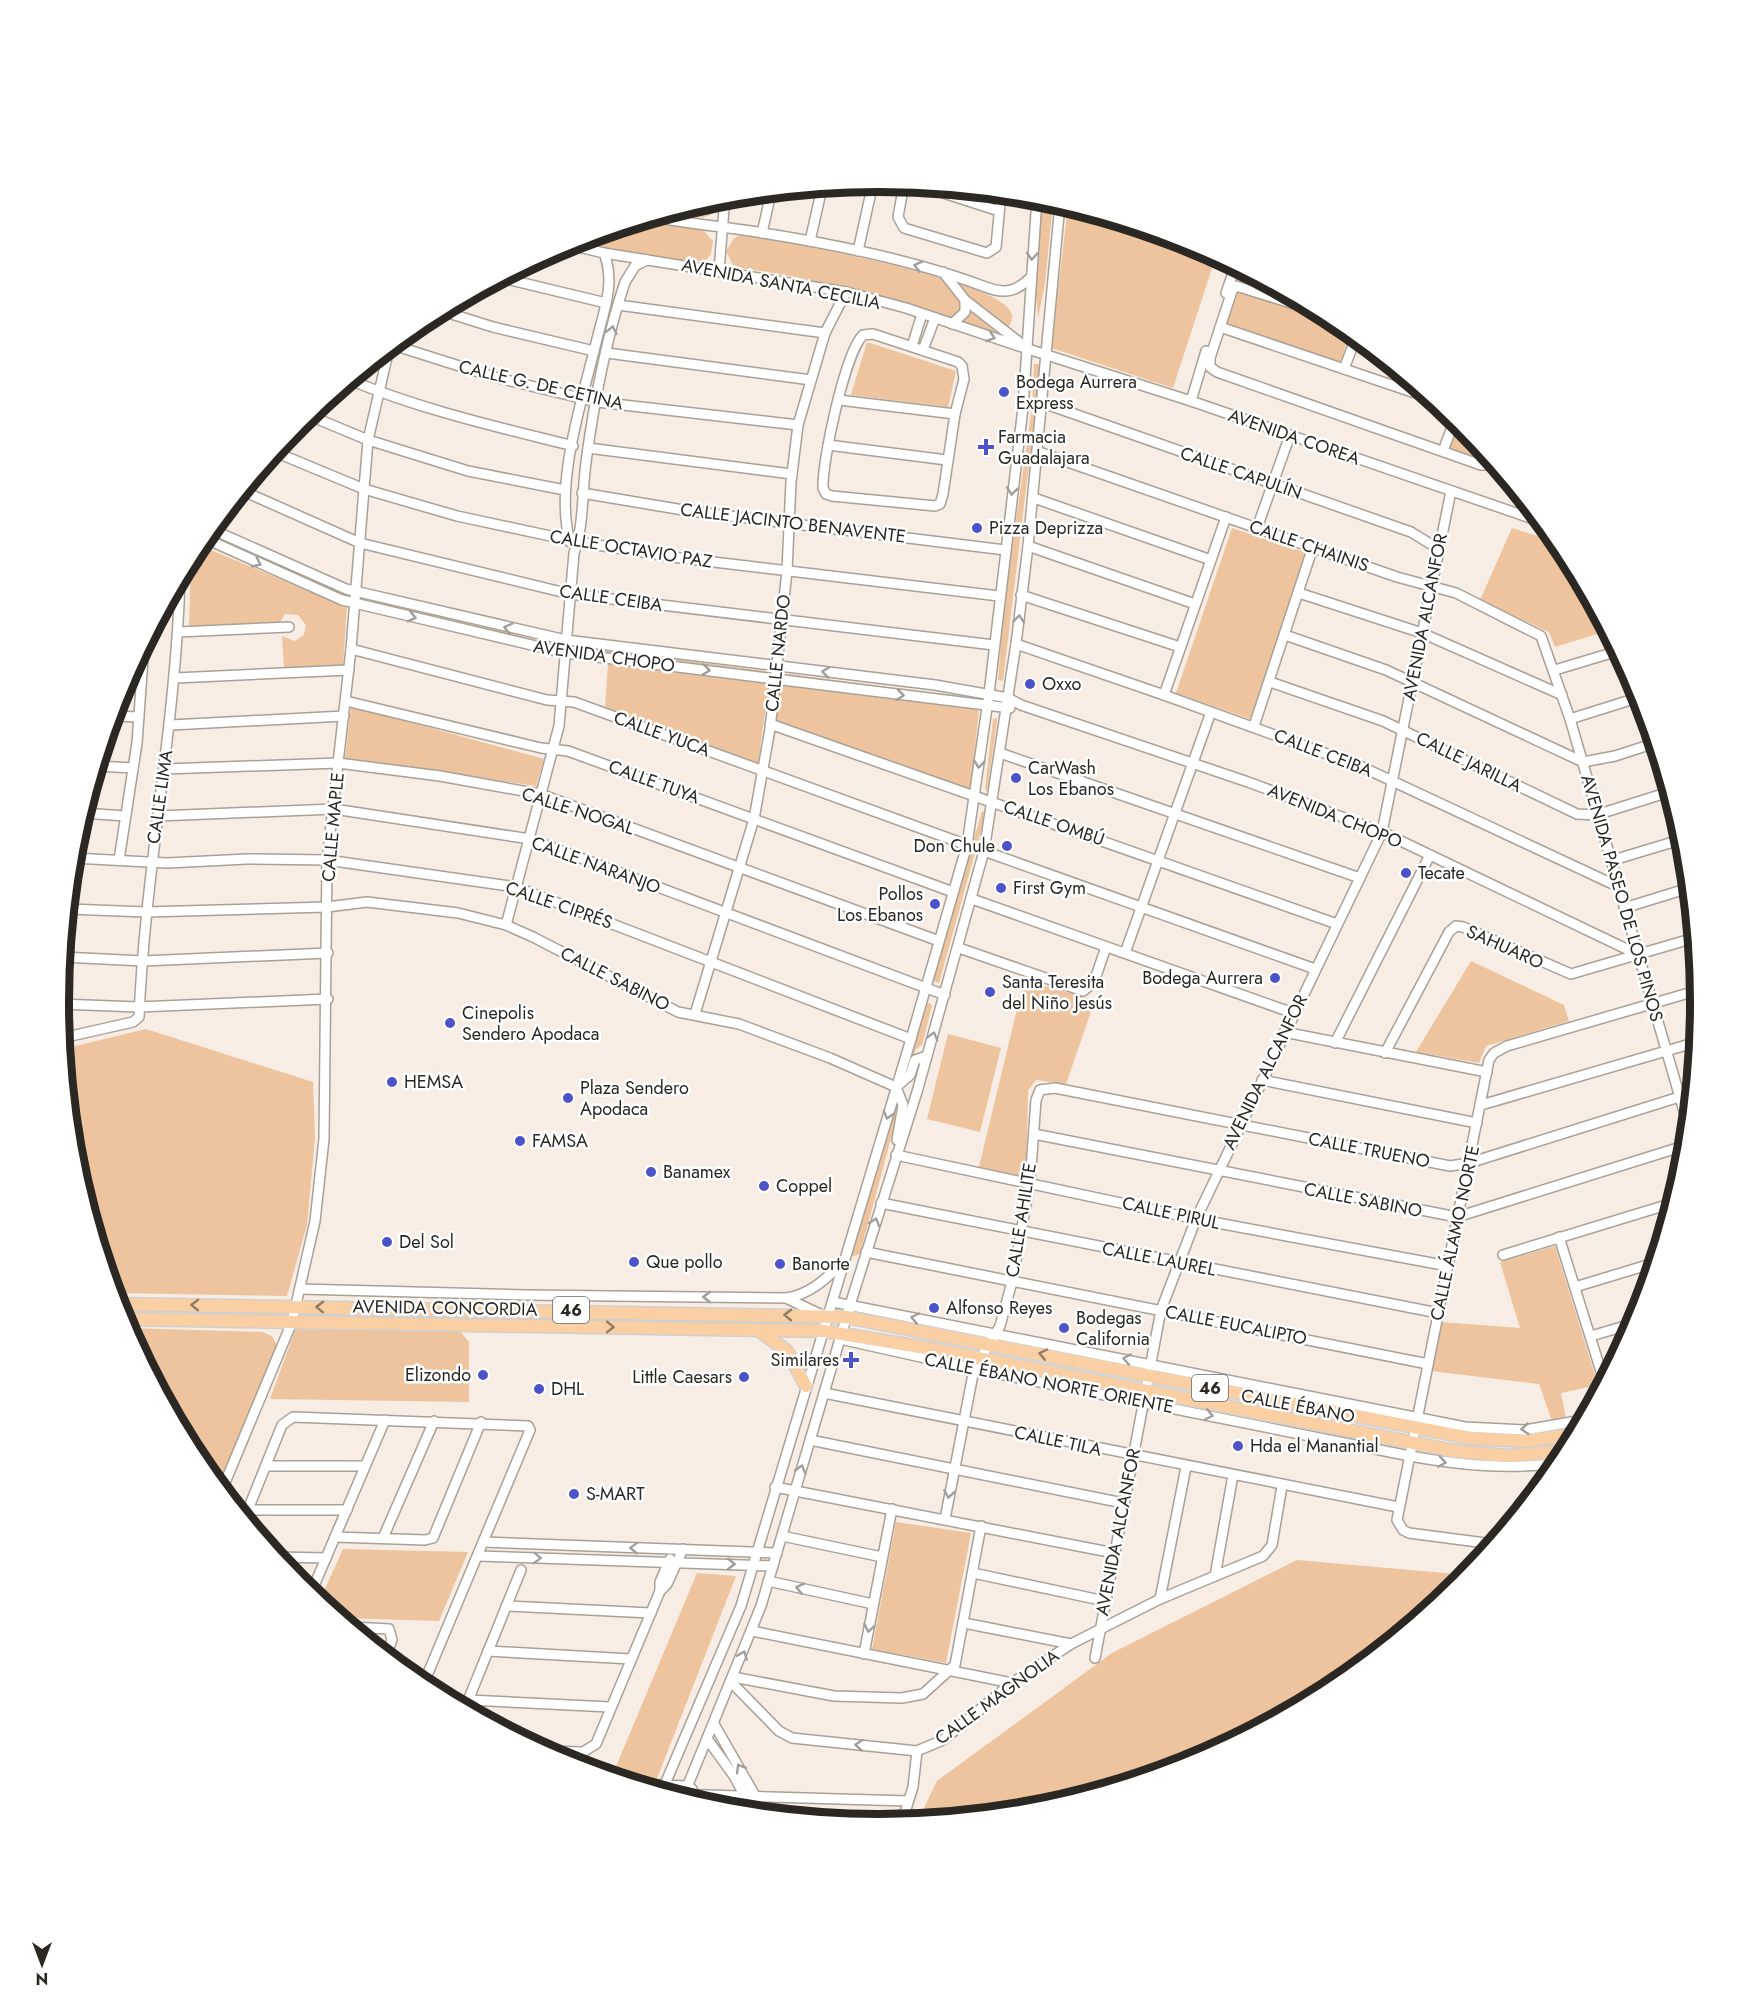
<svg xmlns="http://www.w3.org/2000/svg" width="1759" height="2006" font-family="Jost,sans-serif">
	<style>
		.green { fill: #edc49d }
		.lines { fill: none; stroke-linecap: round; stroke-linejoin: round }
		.minor-casing { stroke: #a9a097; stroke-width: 12 }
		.major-casing { stroke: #d0d0cf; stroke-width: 15 }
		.minor { stroke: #fff; stroke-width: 9 }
		.major { stroke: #facfa3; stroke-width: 12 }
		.oneway { stroke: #a09e9c }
		.oneway2 { stroke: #927c64 }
		.poi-dot { fill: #4c53c9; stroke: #fff; stroke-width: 2 }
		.labels { text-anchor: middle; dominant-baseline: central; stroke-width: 5; stroke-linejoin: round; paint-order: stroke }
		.shield { fill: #fff; stroke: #6b6866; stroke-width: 1.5 }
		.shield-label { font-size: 16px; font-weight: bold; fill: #2b2824 }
		.street-label { font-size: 18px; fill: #2b2824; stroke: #fff }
		.poi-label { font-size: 18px; fill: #2b2824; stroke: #fff; text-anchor: start }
		.rim { fill: none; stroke: #2b2824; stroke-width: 8 }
	</style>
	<rect width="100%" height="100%" fill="#f7ede4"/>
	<g class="green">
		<path d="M720 198C718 226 685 217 666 214Z"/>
		<polygon points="1042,198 1053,202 1045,284 1038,318 1035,283"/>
		<polygon points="1068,206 1194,245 1216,256 1173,388 1051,348"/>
		<polygon points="645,220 704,231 713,241 711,254 706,260 690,262 574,242"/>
		<path d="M741 235C777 240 1009 281 1012 315 1013 329 1001 332 990 331 908 302 827 280 741 268L733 265 726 251 734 238Z"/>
		<polygon points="1237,290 1342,325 1350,332 1340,364 1225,325"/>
		<polygon points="867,342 956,371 948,407 851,395"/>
		<polygon points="1034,364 1041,364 1003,681 998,680 1004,604 1032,407"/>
		<polygon points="1460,422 1491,460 1490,463 1449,450"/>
		<polygon points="1232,528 1307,553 1250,719 1176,693"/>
		<polygon points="1512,528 1559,543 1607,631 1555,647 1549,632 1480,600"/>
		<polygon points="208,533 346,594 346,599 205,537"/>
		<polygon points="199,545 347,607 343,665 284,668 282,636 295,641 304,635 306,625 298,615 285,614 280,622 189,627 191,559"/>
		<polygon points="373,600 554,644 553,649 371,605"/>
		<polygon points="578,647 765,671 765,676 577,652"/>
		<polygon points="608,664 769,684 758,763 605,707"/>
		<polygon points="788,674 973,698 973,701 787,679"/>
		<polygon points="779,685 979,710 970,793 775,721"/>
		<polygon points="351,706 544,759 536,786 345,758"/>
		<polygon points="997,718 997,721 987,791 985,789 993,719"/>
		<polygon points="982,811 986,813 939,983 933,981"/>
		<polygon points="1471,961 1564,1005 1569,1021 1486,1046 1479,1063 1416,1052"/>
		<polygon points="1024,980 1095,1000 1066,1084 1036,1080 1028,1091 1026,1177 979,1167"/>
		<polygon points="930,1003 932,1006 922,1045 916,1049 908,1073 905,1074 925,1004"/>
		<polygon points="146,1029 313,1082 315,1138 307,1225 287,1296 114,1293 74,1163 63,1049"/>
		<polygon points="948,1034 1001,1048 980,1132 927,1119"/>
		<polygon points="896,1098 901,1101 860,1254 854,1256 851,1255"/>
		<polygon points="1555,1246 1598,1385 1561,1393 1566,1418 1552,1421 1539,1384 1431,1371 1440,1322 1520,1328 1500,1262"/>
		<polygon points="297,1325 458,1329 469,1342 469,1402 270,1399"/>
		<polygon points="127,1328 262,1332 272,1336 277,1346 221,1488 197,1459"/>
		<polygon points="896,1522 971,1533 946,1663 872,1649"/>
		<polygon points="343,1549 468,1552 439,1621 341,1618 320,1600"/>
		<polygon points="1297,1560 1467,1575 1335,1686 1193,1762 1039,1808 923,1820 923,1810 937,1781 1112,1653"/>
		<polygon points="697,1573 736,1576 656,1781 625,1779 612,1776"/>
	</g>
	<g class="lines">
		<g class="minor-casing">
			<g id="minor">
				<polyline points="904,184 898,217 904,228 987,253 996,247 1001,194"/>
				<polyline points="922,186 999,211"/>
				<path d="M654 217C691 224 727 227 763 233 832 244 903 258 969 281 995 290 1009 300 1031 277"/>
				<polyline points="762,233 771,193"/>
				<polyline points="810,241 822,188"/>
				<polyline points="566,244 604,253 846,292 906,308 1022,347"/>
				<polyline points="858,251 873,183"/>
				<polyline points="719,270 725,197"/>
				<polyline points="943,272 965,300 1028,349 1191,401 1542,522"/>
				<polyline points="502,278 606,303"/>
				<polyline points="1226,293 1235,267"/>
				<polyline points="618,305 825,333"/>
				<polyline points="442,311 493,327 594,351"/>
				<polyline points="1320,312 1236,286 1232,291 1210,358 1210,367 1217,372 1481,465 1495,465"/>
				<polyline points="952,324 965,312 965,300"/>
				<polyline points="1220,327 1430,398"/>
				<path d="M873 334 958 362 962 366 964 379 955 414 943 494 940 504 935 506 832 496 826 494 823 488C822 461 845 353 863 335Z"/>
				<polyline points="393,345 494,377 597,402 798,425"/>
				<polyline points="912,346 922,314"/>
				<polyline points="923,350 935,318"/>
				<polyline points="607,353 811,380"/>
				<polyline points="1344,369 1356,337"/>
				<path d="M350 380C422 410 498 427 573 446"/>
				<polyline points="839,400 955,414"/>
				<polyline points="1191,401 1206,351"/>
				<polyline points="1043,403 1411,532 1437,548"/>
				<polyline points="308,415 368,440 468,471 565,490"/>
				<polyline points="828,445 947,460"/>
				<polyline points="588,448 792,474"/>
				<polyline points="1443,451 1455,419"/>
				<polyline points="275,452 364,489 457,516 578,542 680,558 999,596"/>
				<polyline points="1039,452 1397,577 1456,593 1541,636 1570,719 1688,1125"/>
				<polyline points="243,491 360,543 570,594 994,645"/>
				<polyline points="582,493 689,511 1005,550"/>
				<polyline points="1034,498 1211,560"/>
				<polyline points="1257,528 1290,435"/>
				<polyline points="211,529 346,589 566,640 935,685 1008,698 1021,705 1248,782 1382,832 1639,955"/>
				<polyline points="204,538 342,600 565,653 1010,708"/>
				<path d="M570 542C554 484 582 401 596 343 603 313 616 284 604 253"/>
				<polyline points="1028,546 1195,604"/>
				<polyline points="1299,593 1422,633 1562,695"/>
				<polyline points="1021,595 1180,647"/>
				<polyline points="178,632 289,627"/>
				<polyline points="1285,635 1386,670 1583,762 1615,756 1655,743"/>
				<polyline points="1016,644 1164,695 1360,766 1619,887"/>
				<polyline points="351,649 547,700 574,702 967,845"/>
				<polyline points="1555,670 1618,651"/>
				<polyline points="175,678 349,670"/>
				<polyline points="1270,682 1383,721 1577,814 1596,815 1669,792"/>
				<polyline points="1164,695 1226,517"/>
				<polyline points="346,701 541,748 568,751 953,892"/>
				<polyline points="113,716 139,717"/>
				<polyline points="1570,719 1640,697"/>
				<polyline points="770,724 1337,924"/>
				<polyline points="171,725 344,716"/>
				<polyline points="1254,726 1313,547"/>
				<polyline points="1000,753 1360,878"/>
				<polyline points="98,766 133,768"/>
				<polyline points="164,769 338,763 440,776 540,794 939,941"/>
				<polyline points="83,813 125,816"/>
				<polyline points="158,816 334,809 530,839 945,995"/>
				<polyline points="984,851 1315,969"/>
				<polyline points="73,858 167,863 247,859 327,860 516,887 911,1039"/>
				<polyline points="119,860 137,743 144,645"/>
				<polyline points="1610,861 1683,839"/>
				<polyline points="972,899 1293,1013"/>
				<polyline points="1624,908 1689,888"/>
				<polyline points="68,909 146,912 327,907 367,902 458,913 506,925 533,937 678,1012 739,1024 830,1058 896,1087"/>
				<path d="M506 925 559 726 574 553C584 526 582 491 586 462 594 402 606 339 625 282L635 266 647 260"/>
				<polyline points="959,948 1083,991 1094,982 1106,947"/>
				<polyline points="1125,953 1211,712"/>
				<polyline points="63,957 143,961 328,953"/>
				<polyline points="59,1004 139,1007 328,999"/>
				<polyline points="695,1014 754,819 770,729 787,571 791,482 798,425 825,333 846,292"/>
				<polyline points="1284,1032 1487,1072"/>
				<path d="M62 1038 133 1022 139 1017C145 870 176 725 180 578"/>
				<polyline points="1335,1043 1430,855"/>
				<polyline points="1385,1053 1449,932 1456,926 1463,927 1571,974 1694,938"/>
				<polyline points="1262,1080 1477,1123"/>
				<polyline points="896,1087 903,1105 897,1140"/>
				<polyline points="896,1087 910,1075 915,1060 927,1056"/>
				<polyline points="1481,1105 1697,1042"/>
				<polyline points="1034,1134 1457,1217 1687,1145"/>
				<polyline points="896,1155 1196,1219 1448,1266"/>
				<polyline points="881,1203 1438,1313"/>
				<polyline points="1559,1237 1604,1381"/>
				<polyline points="866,1252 1428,1364"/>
				<polyline points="1503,1255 1673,1203"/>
				<polyline points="1575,1287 1654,1263"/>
				<polyline points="300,1289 525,1295 786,1298 822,1315"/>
				<path d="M786 1298C809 1295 826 1279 842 1263"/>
				<polyline points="833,1302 1465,1427 1525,1430 1583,1420"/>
				<polyline points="1591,1336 1635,1323"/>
				<path d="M840 1339 974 1369 1410 1456C1460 1465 1508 1470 1559 1463"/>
				<polyline points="824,1393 1398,1507"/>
				<polyline points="810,1440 1123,1503"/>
				<polyline points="266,1466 365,1466"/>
				<polyline points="775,1487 1114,1553"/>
				<polyline points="222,1490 292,1322 315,1221 324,1139 327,860 351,649 368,440 389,349"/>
				<polyline points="248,1510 347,1510"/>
				<polyline points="245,1517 282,1425 293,1417 528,1426 530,1430 423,1685"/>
				<polyline points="945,1519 974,1369 1000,1326 1012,1282 1030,1182 1036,1100 1040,1090 1055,1088 1450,1166 1469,1163 1692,1093"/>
				<polyline points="782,1536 882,1557"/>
				<polyline points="335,1537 425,1540 433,1538 481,1422"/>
				<polyline points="383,1538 434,1421"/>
				<polyline points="484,1542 777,1553"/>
				<polyline points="1493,1544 1409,1533 1403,1530 1397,1520 1489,1060 1494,1053 1507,1046 1699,990"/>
				<polyline points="478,1556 773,1566"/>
				<polyline points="277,1557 326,1558"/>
				<polyline points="973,1573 1105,1601"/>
				<polyline points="1215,1576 1233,1475"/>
				<polyline points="768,1581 873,1604"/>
				<polyline points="660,1591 660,1582 670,1559"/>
				<polyline points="311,1593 385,1420"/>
				<polyline points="1160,1599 1186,1467"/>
				<polyline points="506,1606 651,1613"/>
				<polyline points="964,1623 1071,1644"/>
				<polyline points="352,1627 389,1629 392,1640 386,1655"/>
				<polyline points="752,1631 1012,1683"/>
				<polyline points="488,1651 631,1659"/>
				<polyline points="864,1654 892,1509"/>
				<polyline points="1095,1658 1161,1310 1196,1219 1382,832 1451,491"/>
				<polyline points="733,1677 834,1696 902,1698 923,1694 955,1665 981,1526"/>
				<polyline points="731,1682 779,1731 792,1738 917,1751 943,1740 1012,1683 1071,1644 1160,1599 1263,1556 1272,1545 1282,1486"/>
				<polyline points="469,1700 610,1707"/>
				<polyline points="465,1708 521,1570"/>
				<polyline points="714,1724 765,1813"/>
				<polyline points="708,1740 734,1776 753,1811"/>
				<polyline points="545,1751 583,1752 596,1744 660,1591 667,1584 683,1549"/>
				<polyline points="638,1784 688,1786 692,1789"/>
				<polyline points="662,1791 741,1606 911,1039 967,845 989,694 1023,408 1037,198"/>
				<polyline points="674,1794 908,1801"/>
				<polyline points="683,1797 761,1606 850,1305 917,1092 984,851 1016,644 1028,546 1060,204"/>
				<polyline points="902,1822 913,1787 917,1751"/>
			</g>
		</g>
		<g class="major-casing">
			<g id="major">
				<polyline points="117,1304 846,1317 1470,1438 1527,1441 1575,1434"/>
				<polyline points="122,1319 824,1331 932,1349 1455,1451 1508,1456 1567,1451"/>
				<polyline points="758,1330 787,1351 806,1386"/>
			</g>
		</g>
		<use href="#minor" class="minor"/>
		<use href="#major" class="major"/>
	</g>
	<defs><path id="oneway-chevron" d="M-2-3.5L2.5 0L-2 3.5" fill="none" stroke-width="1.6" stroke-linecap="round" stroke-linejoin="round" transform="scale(1.5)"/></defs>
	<g class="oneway">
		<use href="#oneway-chevron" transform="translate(1032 256) rotate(94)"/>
		<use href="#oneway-chevron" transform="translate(918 266) rotate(-167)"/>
		<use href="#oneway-chevron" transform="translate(612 330) rotate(-78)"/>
		<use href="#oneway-chevron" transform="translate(991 337) rotate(19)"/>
		<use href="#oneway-chevron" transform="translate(1012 491) rotate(97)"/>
		<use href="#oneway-chevron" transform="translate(257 563) rotate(25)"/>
		<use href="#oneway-chevron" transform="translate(412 617) rotate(14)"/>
		<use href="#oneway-chevron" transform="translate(1019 619) rotate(-84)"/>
		<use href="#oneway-chevron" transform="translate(508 628) rotate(-167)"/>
		<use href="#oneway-chevron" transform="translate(706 670) rotate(7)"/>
		<use href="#oneway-chevron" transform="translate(826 672) rotate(-173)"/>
		<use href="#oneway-chevron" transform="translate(900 695) rotate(7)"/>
		<use href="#oneway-chevron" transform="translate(979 764) rotate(97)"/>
		<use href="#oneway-chevron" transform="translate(933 1036) rotate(-74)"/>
		<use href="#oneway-chevron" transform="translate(888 1115) rotate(107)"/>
		<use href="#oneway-chevron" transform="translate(875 1222) rotate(-73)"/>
		<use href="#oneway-chevron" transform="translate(707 1297) rotate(-180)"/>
		<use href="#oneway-chevron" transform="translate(915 1318) rotate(-169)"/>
		<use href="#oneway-chevron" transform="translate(1127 1359) rotate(-169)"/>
		<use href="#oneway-chevron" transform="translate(1209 1415) rotate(12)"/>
		<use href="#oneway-chevron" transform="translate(1525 1429) rotate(175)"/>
		<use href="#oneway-chevron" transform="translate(1442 1462) rotate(9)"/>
		<use href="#oneway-chevron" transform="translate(801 1469) rotate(-74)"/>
		<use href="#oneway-chevron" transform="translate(949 1494) rotate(100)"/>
		<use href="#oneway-chevron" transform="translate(634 1548) rotate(-178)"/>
		<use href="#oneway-chevron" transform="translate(537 1558) rotate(2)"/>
		<use href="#oneway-chevron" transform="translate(731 1564) rotate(1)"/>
		<use href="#oneway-chevron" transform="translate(800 1588) rotate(-167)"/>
		<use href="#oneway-chevron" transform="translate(869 1628) rotate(100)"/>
		<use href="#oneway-chevron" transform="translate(743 1655) rotate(-68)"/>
		<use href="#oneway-chevron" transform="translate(859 1745) rotate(-175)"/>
		<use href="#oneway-chevron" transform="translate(740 1768) rotate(-121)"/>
	</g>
	<g class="oneway2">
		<use href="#oneway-chevron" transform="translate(195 1305) rotate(-179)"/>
		<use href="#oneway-chevron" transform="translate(320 1307) rotate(-179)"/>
		<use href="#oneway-chevron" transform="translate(788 1315) rotate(-179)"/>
		<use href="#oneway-chevron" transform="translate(610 1327) rotate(1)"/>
		<use href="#oneway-chevron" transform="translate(1043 1354) rotate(-168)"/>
	</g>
	<g class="poi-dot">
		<circle cx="1004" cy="392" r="6"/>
		<path d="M983 438h6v6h6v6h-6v6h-6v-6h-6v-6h6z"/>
		<circle cx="977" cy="528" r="6"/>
		<circle cx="1030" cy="684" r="6"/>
		<circle cx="1016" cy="778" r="6"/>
		<circle cx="1007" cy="846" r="6"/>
		<circle cx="1406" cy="873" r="6"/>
		<circle cx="1001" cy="888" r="6"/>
		<circle cx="935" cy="904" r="6"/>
		<circle cx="1275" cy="978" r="6"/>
		<circle cx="990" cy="992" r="6"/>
		<circle cx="450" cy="1023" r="6"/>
		<circle cx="392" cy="1082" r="6"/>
		<circle cx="568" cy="1098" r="6"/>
		<circle cx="520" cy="1141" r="6"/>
		<circle cx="651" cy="1172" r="6"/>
		<circle cx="764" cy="1186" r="6"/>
		<circle cx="387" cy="1242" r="6"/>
		<circle cx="634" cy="1262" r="6"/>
		<circle cx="780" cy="1264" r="6"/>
		<circle cx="934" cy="1308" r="6"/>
		<circle cx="1064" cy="1328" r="6"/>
		<path d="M848 1351h6v6h6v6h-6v6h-6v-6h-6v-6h6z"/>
		<circle cx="483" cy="1375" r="6"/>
		<circle cx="744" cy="1377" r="6"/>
		<circle cx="539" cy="1389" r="6"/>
		<circle cx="1238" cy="1446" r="6"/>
		<circle cx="574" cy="1494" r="6"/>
	</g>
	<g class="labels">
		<g class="shield">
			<rect x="553" y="1297" width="36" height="26" rx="4.5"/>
			<rect x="1192" y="1375" width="36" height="26" rx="4.5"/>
		</g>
		<g class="shield-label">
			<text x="571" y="1310">46</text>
			<text x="1210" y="1388">46</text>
		</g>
		<g class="street-label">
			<text transform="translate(781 284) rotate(11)">AVENIDA SANTA CECILIA</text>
			<text transform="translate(541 385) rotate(13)">CALLE G. DE CETINA</text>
			<text transform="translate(1294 437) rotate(19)">AVENIDA COREA</text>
			<text transform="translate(1241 473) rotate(19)">CALLE CAPULÍN</text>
			<text transform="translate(793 523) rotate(7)">CALLE JACINTO BENAVENTE</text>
			<text transform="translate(1309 546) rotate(19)">CALLE CHAINIS</text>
			<text transform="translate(631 549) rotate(9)">CALLE OCTAVIO PAZ</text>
			<text transform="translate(611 598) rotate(8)">CALLE CEIBA</text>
			<text transform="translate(1425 617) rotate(-79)">AVENIDA ALCANFOR</text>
			<text transform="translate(778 653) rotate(-84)">CALLE NARDO</text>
			<text transform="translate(604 656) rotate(8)">AVENIDA CHOPO</text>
			<text transform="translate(662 734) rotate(20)">CALLE YUCA</text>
			<text transform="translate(1323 753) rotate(21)">CALLE CEIBA</text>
			<text transform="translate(1469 762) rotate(26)">CALLE JARILLA</text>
			<text transform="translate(654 782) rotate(20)">CALLE TUYA</text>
			<text transform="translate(160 797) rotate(-82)">CALLE LIMA</text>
			<text transform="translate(578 811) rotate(18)">CALLE NOGAL</text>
			<text transform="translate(1335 816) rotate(22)">AVENIDA CHOPO</text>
			<text transform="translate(1054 823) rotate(19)">CALLE OMBÚ</text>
			<text transform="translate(333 827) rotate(-85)">CALLE MAPLE</text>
			<text transform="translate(596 865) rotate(20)">CALLE NARANJO</text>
			<text transform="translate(1622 898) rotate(74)">AVENIDA PASEO DE LOS PINOS</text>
			<text transform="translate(559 905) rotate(19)">CALLE CIPRÉS</text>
			<text transform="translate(1505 947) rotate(24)">SAHUARO</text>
			<text transform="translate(615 979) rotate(27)">CALLE SABINO</text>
			<text transform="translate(1265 1072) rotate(-64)">AVENIDA ALCANFOR</text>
			<text transform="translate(1369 1150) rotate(11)">CALLE TRUENO</text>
			<text transform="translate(1363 1200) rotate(11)">CALLE SABINO</text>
			<text transform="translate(1171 1213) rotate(12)">CALLE PIRUL</text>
			<text transform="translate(1021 1220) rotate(-81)">CALLE AHILITE</text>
			<text transform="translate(1455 1233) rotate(-78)">CALLE ÁLAMO NORTE</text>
			<text transform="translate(1159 1259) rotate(11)">CALLE LAUREL</text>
			<text transform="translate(445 1308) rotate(1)">AVENIDA CONCORDIA</text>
			<text transform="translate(1236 1325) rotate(11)">CALLE EUCALIPTO</text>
			<text transform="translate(1049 1383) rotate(11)">CALLE ÉBANO NORTE ORIENTE</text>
			<text transform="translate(1298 1406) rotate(11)">CALLE ÉBANO</text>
			<text transform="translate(1058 1441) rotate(12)">CALLE TILA</text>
			<text transform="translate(1118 1532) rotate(-79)">AVENIDA ALCANFOR</text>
			<text transform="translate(997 1697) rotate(-36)">CALLE MAGNOLIA</text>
		</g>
		<g class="poi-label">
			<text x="1016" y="382">Bodega Aurrera<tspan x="1016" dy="21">Express</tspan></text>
			<text x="998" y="437">Farmacia<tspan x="998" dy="21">Guadalajara</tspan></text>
			<text x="989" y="528">Pizza Deprizza</text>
			<text x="1042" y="684">Oxxo</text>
			<text x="1028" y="768">CarWash<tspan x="1028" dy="21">Los Ebanos</tspan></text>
			<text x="995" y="846" text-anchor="end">Don Chule</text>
			<text x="1418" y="873">Tecate</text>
			<text x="1013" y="888">First Gym</text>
			<text x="923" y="894" text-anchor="end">Pollos<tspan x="923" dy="21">Los Ebanos</tspan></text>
			<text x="1263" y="978" text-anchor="end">Bodega Aurrera</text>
			<text x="1002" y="982">Santa Teresita<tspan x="1002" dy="21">del Niño Jesús</tspan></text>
			<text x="462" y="1013">Cinepolis<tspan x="462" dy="21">Sendero Apodaca</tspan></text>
			<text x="404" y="1082">HEMSA</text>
			<text x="580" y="1088">Plaza Sendero<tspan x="580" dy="21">Apodaca</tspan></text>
			<text x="532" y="1141">FAMSA</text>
			<text x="663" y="1172">Banamex</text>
			<text x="776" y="1186">Coppel</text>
			<text x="399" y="1242">Del Sol</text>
			<text x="646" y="1262">Que pollo</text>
			<text x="792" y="1264">Banorte</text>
			<text x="946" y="1308">Alfonso Reyes</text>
			<text x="1076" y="1318">Bodegas<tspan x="1076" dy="21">California</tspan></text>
			<text x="839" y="1360" text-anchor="end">Similares</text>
			<text x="471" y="1375" text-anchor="end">Elizondo</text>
			<text x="732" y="1377" text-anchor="end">Little Caesars</text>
			<text x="551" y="1389">DHL</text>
			<text x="1250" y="1446">Hda el Manantial</text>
			<text x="586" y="1494">S-MART</text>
		</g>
	</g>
	<path d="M0 0H1759V2006H0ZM879 192H880A810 810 0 0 1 1690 1002V1004A810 810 0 0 1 880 1814H879A810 810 0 0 1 69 1004V1002A810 810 0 0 1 879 192Z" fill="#fff" fill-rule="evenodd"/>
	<path class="rim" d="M879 192H880A810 810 0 0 1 1690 1002V1004A810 810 0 0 1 880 1814H879A810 810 0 0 1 69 1004V1002A810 810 0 0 1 879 192Z"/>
	<g transform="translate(42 1964) rotate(180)" stroke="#ffffff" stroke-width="4.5" paint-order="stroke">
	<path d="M0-4.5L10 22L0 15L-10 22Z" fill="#2b2824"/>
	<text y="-9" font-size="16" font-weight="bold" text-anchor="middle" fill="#2b2824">N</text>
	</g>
</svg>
